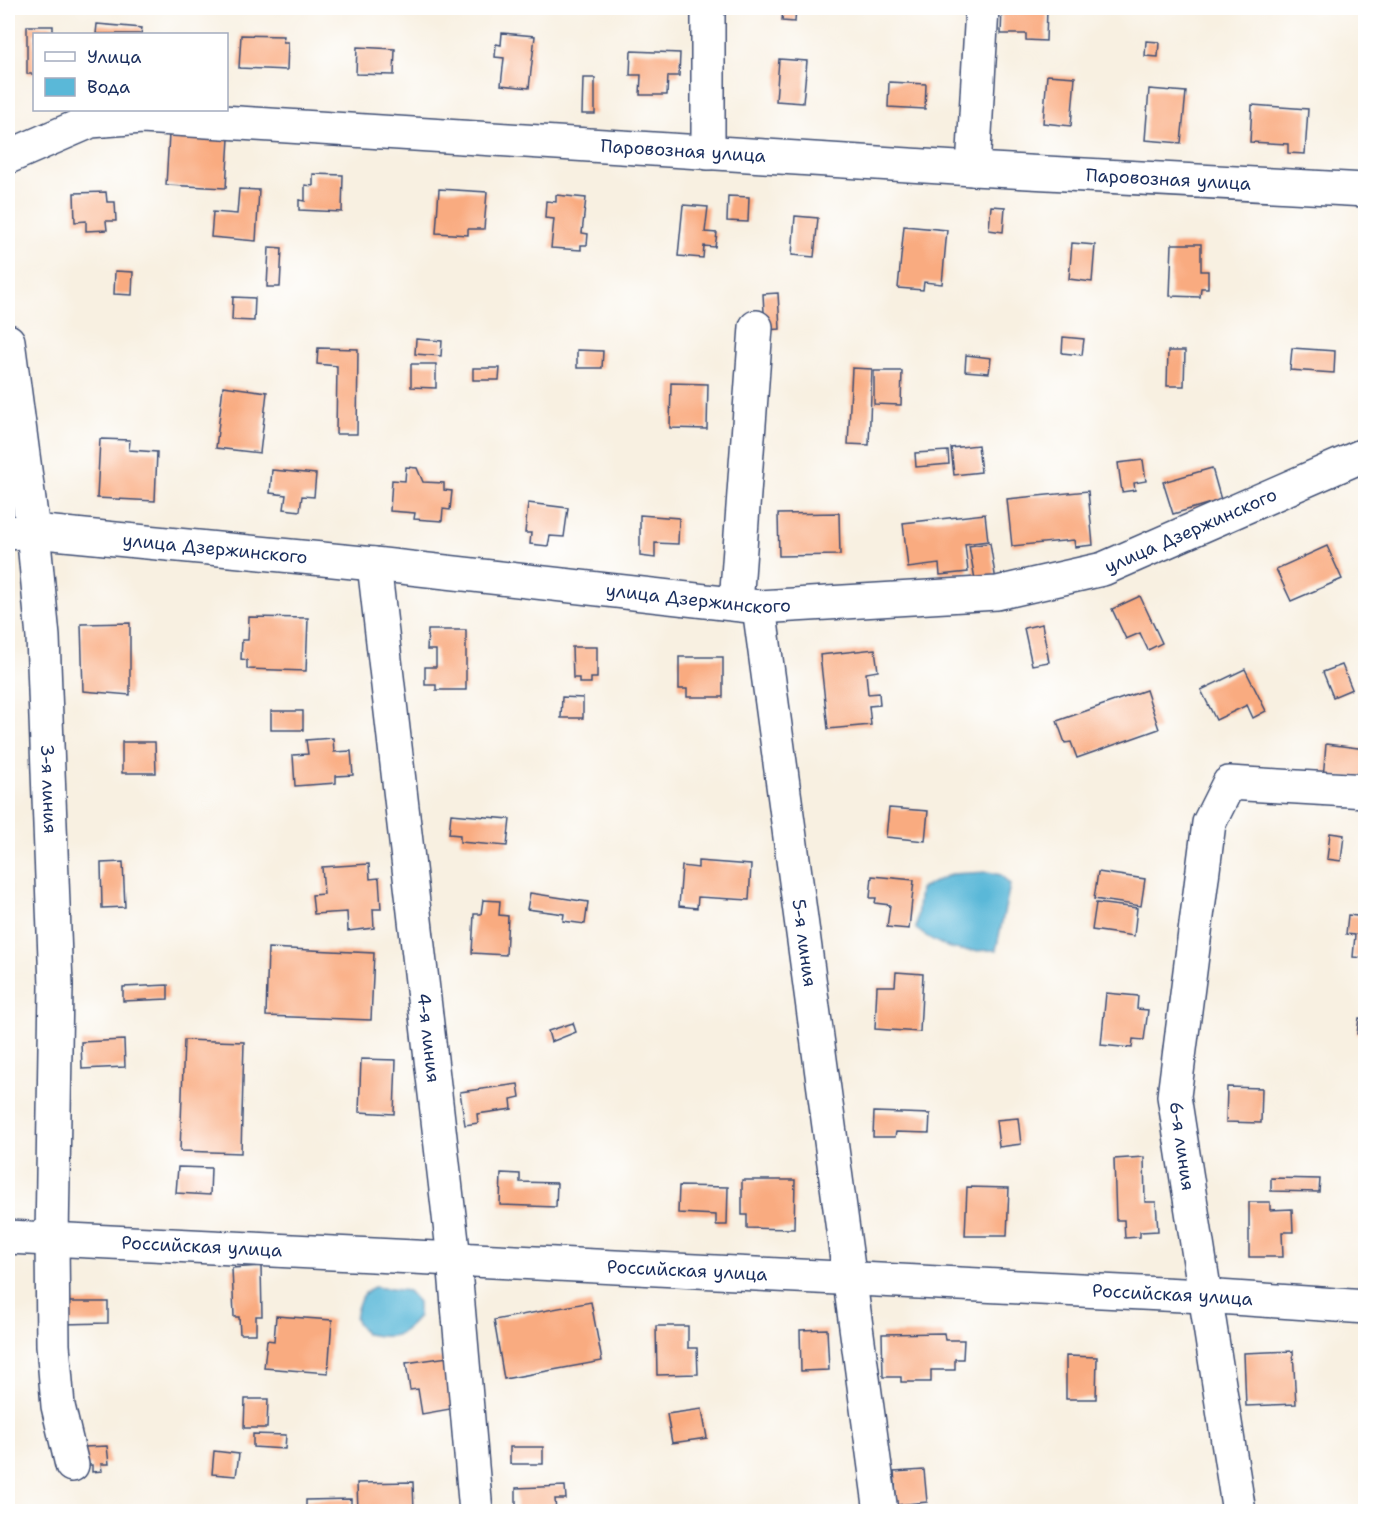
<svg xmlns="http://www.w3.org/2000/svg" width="1373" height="1519" font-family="'Shantell Sans',sans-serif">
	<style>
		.water { fill: #5ab8d8; stroke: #3a749b; stroke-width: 1.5 }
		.building { fill: #f9ab80 }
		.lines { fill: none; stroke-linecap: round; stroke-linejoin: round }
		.minor-casing { stroke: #3c4c72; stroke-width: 36 }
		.minor { stroke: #fff; stroke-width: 33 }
		.labels { text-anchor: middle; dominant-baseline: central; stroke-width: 6; stroke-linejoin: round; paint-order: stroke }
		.street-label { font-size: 18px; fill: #1b2f5e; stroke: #fff }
	</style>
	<rect width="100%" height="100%" fill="#fff"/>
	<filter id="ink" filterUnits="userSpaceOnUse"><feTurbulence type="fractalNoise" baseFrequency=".0167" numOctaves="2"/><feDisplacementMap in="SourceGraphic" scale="12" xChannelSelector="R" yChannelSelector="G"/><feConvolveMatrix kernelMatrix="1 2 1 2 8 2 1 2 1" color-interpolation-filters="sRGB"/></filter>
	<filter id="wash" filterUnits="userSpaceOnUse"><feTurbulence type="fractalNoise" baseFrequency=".008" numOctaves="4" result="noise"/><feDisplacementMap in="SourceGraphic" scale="24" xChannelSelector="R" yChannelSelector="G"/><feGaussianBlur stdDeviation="1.35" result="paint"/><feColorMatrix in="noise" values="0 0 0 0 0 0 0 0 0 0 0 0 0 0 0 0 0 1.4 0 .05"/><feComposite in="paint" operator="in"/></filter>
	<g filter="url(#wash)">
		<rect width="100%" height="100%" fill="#f8f0e1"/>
		<g class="water">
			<path d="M988 872 1001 875 1010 885 996 950C958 952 948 952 916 929L920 889 951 874Z"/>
			<path d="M374 1287 408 1291 418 1302V1317C399 1339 393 1338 365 1334L355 1319C357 1305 361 1293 374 1287Z"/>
		</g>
		<g id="blocks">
			<g class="building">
				<polygon points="783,8 796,8 795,22 782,21"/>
				<polygon points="1002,8 1047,9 1046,41 1026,40 1026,34 1001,34"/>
				<polygon points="97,24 142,28 141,34 96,34"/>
				<polygon points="27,26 53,26 53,34 34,34 34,74 27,74"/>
				<polygon points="502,33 535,36 529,88 501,85 504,58 495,57 496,44 501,45"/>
				<polygon points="241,35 284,36 283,42 288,42 287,70 239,68"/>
				<polygon points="1146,41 1159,42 1158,57 1145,56"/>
				<polygon points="357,47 395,49 394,75 356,74"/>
				<polygon points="631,51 680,53 679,76 668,76 667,95 640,95 641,75 630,75"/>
				<polygon points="779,59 807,61 803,103 776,101"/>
				<polygon points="1047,75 1075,77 1071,126 1043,123"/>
				<polygon points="583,78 595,78 595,114 582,114"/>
				<polygon points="889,82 926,84 925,109 888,107"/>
				<polygon points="1149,89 1186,92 1181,143 1145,140"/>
				<polygon points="1252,105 1308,109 1305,154 1288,153 1288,144 1250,142"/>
				<polygon points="169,134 229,138 226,188 166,185"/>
				<polygon points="313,174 343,175 342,212 299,210 299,200 305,201 305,185 313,186"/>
				<polygon points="239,189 259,190 256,241 211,237 213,212 237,214"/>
				<polygon points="439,189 487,192 484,229 468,229 468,235 436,233"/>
				<polygon points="106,192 107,202 115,202 116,221 106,221 107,230 86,231 86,221 75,222 74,193"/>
				<polygon points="556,195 586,198 582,233 588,234 587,245 581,245 581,250 551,248 554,219 545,218 546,201 556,202"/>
				<polygon points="728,196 749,197 748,222 727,221"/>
				<polygon points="683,205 708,207 705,232 717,233 715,247 704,246 703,258 678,256"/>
				<polygon points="991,206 1005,207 1003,232 989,230"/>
				<polygon points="795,216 818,218 814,257 792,255"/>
				<polygon points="904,226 947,230 942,284 924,282 923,290 898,288"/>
				<polygon points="1072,243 1095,245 1092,282 1069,279"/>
				<polygon points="1172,244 1201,244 1201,271 1208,271 1208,288 1201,288 1200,297 1170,296"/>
				<polygon points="269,247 282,248 280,287 267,287"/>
				<polygon points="115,271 133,272 132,295 114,294"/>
				<polygon points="778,293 780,329 765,330 763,294"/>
				<polygon points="233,297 255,298 254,321 232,320"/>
				<polygon points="1063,337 1084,339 1082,355 1062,353"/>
				<polygon points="416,339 442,341 441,356 415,354"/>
				<polygon points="318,348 358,349 357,434 336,434 337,366 317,364"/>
				<polygon points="1292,348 1335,351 1334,373 1290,370"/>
				<polygon points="577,350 603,351 602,368 577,368"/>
				<polygon points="1168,351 1185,351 1184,386 1167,386"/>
				<polygon points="966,355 991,358 989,373 965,371"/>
				<polygon points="411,364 436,364 436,388 411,387"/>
				<polygon points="473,368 500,368 499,380 473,380"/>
				<polygon points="852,368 872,369 869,445 848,444"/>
				<polygon points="874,371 902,371 901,405 874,404"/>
				<polygon points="671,383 708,384 707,429 670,428"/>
				<polygon points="223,386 267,392 260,453 216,448"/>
				<polygon points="100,439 130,440 129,450 157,452 155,501 97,498"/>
				<polygon points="978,445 981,472 954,475 951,448"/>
				<polygon points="948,451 949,464 916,467 915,453"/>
				<polygon points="1143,460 1146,481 1134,483 1135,490 1122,492 1118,463"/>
				<polygon points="406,467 417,468 423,482 444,483 444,490 452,491 450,510 443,509 442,521 414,519 415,513 390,511 392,480 405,481"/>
				<polygon points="1212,468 1221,500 1173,514 1163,482"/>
				<polygon points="272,470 316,474 314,497 302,496 300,511 284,509 286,495 270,493"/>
				<polygon points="1088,491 1093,545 1075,547 1074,540 1012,546 1007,499"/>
				<polygon points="528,503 568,508 564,537 550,536 548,546 530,544 531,533 525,533"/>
				<polygon points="839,513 840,555 779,556 778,514"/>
				<polygon points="985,514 988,541 965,544 968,572 940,575 939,564 908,568 903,523"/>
				<polygon points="640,515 679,518 678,544 655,543 655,558 640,556"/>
				<polygon points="990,543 996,581 976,585 969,546"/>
				<polygon points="1327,546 1342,579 1291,601 1276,569"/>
				<polygon points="1140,596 1162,643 1148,650 1140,633 1126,639 1112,609"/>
				<polygon points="249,617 308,618 306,671 247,669 247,660 241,659 242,640 248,640"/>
				<polygon points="130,623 130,695 83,691 81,624"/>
				<polygon points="1042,624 1049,662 1032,665 1024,628"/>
				<polygon points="428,630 466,630 466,690 436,690 436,685 425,685 425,667 436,667 436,650 427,650"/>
				<polygon points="572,647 597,647 597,678 591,678 591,683 579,683 579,678 573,678"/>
				<polygon points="875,649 878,671 866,673 868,694 879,693 880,705 869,706 871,725 828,729 820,655"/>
				<polygon points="679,657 723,657 723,697 687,697 687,689 679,689"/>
				<polygon points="1342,665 1352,689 1333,697 1323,672"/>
				<polygon points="1245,669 1266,711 1253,718 1247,705 1216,720 1201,690"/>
				<polygon points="1146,690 1159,729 1077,758 1071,742 1065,743 1057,721"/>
				<polygon points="562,697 583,698 583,718 561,718"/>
				<rect x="271" y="711" width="32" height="19"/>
				<polygon points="333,738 334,752 351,751 353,775 336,776 336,783 295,786 293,755 308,754 306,740"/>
				<polygon points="122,742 155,742 156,773 122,773"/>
				<polygon points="1326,744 1366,749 1366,777 1323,778"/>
				<polygon points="889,808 928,811 925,841 886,837"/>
				<polygon points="451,814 510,819 507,846 460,842 460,835 449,834"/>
				<polygon points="1330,833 1344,835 1341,861 1327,859"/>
				<polygon points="698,861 751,865 749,900 698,897 697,908 679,906 682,866 698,868"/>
				<polygon points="123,862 125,907 102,908 101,863"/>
				<polygon points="369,864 370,879 379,878 381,909 373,909 374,928 348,931 347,912 314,914 312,895 324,894 322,867"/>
				<polygon points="1098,872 1145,879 1141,906 1094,899"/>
				<polygon points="872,876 914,880 909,929 887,927 890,905 875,903 876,898 870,898"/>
				<polygon points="530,893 588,902 585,924 563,921 564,914 527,909"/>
				<polygon points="483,900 500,901 499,915 508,916 506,955 472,953 474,914 481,914"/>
				<polygon points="1096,903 1137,908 1134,936 1092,930"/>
				<polygon points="1348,915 1366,917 1366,958 1353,957 1355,935 1346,934"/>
				<polygon points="268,948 374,953 371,1020 266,1016"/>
				<polygon points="896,972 923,974 920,1032 875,1029 877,986 895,986"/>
				<polygon points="168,985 168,999 123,1001 123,987"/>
				<polygon points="1106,993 1138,996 1137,1009 1148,1010 1144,1040 1133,1039 1132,1048 1101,1045"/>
				<polygon points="1359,1018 1366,1019 1366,1041 1363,1041 1363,1035 1357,1034"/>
				<polygon points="573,1023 576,1032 551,1042 548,1031"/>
				<polygon points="124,1040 125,1067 82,1069 81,1042"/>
				<polygon points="184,1040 244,1042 241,1153 180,1151"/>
				<polygon points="361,1059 396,1060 394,1114 359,1112"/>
				<polygon points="518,1084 520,1097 511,1099 512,1109 477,1114 478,1123 465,1125 460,1092"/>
				<polygon points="1227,1087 1262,1088 1261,1123 1226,1122"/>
				<polygon points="874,1112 930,1114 929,1133 896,1132 895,1137 873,1137"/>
				<polygon points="1018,1118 1021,1144 999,1147 996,1120"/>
				<polygon points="1144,1157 1145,1202 1156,1202 1158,1231 1140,1232 1140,1237 1125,1238 1124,1220 1116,1220 1114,1159"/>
				<polygon points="178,1167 211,1168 210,1195 176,1193"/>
				<polygon points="501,1173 520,1174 520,1182 557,1183 556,1207 500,1205"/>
				<polygon points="1271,1178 1320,1179 1319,1192 1271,1191"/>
				<polygon points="742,1180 795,1180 794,1229 747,1228 747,1215 742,1215"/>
				<polygon points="679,1186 728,1187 727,1225 716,1225 716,1215 678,1213"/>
				<polygon points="967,1187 1009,1188 1007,1236 965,1236"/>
				<polygon points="1249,1202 1270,1202 1270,1210 1292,1209 1293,1232 1282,1232 1283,1257 1249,1257"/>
				<polygon points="261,1266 262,1316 256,1316 256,1334 240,1334 239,1317 234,1317 232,1268"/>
				<polygon points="63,1302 108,1302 108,1323 63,1324"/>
				<polygon points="591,1302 602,1361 504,1379 494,1320"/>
				<polygon points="276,1316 332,1320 328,1373 264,1368 267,1340 274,1341"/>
				<polygon points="656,1326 688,1326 688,1348 697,1348 698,1374 657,1375"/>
				<polygon points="827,1329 829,1370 801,1371 800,1330"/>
				<polygon points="944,1333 945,1340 964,1340 963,1359 955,1359 955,1370 931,1370 931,1382 901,1382 901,1377 883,1377 882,1334"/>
				<polygon points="1293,1351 1296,1404 1246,1406 1244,1353"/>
				<polygon points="1066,1356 1097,1357 1096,1399 1066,1399"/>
				<polygon points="448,1357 456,1408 422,1414 418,1389 410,1390 406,1363"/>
				<polygon points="245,1399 268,1399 267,1428 244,1428"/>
				<polygon points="702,1409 707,1438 672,1443 667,1414"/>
				<polygon points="253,1434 286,1435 285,1449 253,1447"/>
				<polygon points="107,1446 109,1464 101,1464 102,1471 92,1472 92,1465 85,1465 84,1447"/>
				<rect x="510" y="1447" width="33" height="17"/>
				<polygon points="214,1451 239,1454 236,1476 212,1474"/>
				<polygon points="924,1470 927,1502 897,1505 894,1472"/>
				<polygon points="413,1482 414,1512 358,1512 357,1483"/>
				<polygon points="565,1486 566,1499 555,1499 556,1512 516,1512 516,1488"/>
				<polygon points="351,1499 351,1512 306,1512 306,1500"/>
			</g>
		</g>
	</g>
	<g filter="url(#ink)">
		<use href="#blocks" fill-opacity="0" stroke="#3c4c72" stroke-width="1.5"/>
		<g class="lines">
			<g class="minor-casing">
				<g id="minor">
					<polyline points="708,153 708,8"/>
					<path id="s1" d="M8 157 91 121 142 117 973 169 1366 190"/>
					<polyline points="973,169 982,8"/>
					<path id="s2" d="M8 341 33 531 43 637 56 985 52 1239 53 1345 58 1406 72 1465"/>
					<path id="s3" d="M8 533 33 531 374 564 759 607 997 593 1103 569 1366 454"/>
					<path id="s4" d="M374 564 454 1259 476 1512"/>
					<polyline points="736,604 756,327"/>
					<path id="s5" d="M759 607 881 1512"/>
					<path id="s6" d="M8 1237 1203 1296 1366 1307"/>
					<polyline points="1239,1512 1174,1096 1209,823 1229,783 1366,791"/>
				</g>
			</g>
			<use href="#minor" class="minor"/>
		</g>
	</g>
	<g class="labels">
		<g class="street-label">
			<text stroke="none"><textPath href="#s1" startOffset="684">Паровозная улица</textPath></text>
			<text stroke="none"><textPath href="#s1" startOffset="1170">Паровозная улица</textPath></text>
			<text stroke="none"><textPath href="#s3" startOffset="1198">улица Дзержинского</textPath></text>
			<text stroke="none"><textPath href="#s3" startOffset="208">улица Дзержинского</textPath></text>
			<text stroke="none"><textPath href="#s3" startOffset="694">улица Дзержинского</textPath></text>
			<text stroke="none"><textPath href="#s2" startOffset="450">3-я линия</textPath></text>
			<text stroke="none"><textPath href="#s5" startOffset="339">5-я линия</textPath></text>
			<text stroke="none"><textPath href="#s4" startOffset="477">4-я линия</textPath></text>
			<text transform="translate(1182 1146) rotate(82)">6-я линия</text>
			<text stroke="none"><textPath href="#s6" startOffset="194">Российская улица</textPath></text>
			<text stroke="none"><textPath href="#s6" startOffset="680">Российская улица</textPath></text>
			<text stroke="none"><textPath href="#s6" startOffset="1166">Российская улица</textPath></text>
		</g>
	</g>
	<rect width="1373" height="1519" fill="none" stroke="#fff" stroke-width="30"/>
	<rect x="33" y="33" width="195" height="78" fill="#ffffff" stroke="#a4acbf" stroke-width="1.5"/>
	<rect x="45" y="52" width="30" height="9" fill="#ffffff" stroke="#a4acbf" stroke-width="1.5"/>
	<text x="87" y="63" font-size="18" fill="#1b2f5e">Улица</text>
	<rect x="45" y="78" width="30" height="18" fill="#5ab8d8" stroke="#a4acbf" stroke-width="1.5"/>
	<text x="87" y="93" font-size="18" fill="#1b2f5e">Вода</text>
</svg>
